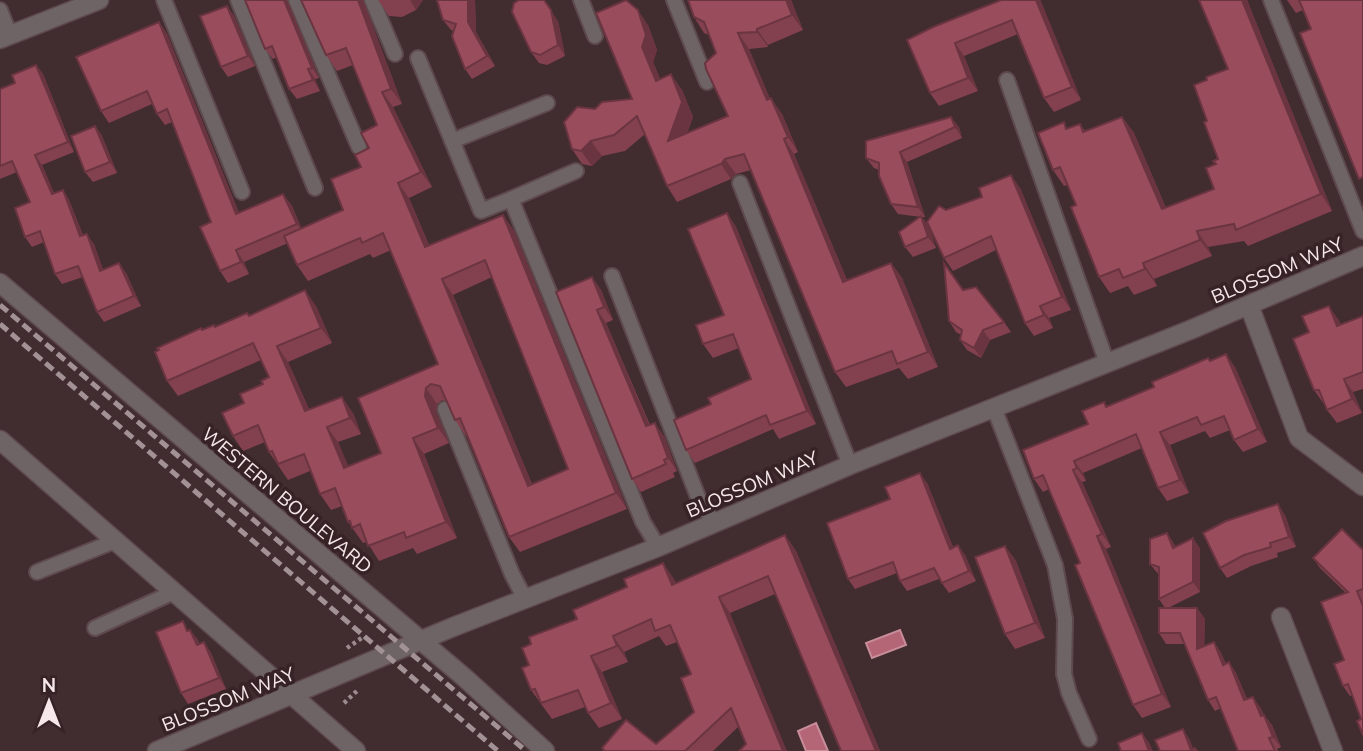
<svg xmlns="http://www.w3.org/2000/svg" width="1363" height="751" font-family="Mulish,sans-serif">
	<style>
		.water { fill: #b56676; stroke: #c88d99; stroke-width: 2 }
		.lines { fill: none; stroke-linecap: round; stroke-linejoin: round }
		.service-casing { stroke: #5e4a4e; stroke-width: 18 }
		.minor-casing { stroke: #5e4a4e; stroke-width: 21 }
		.path { stroke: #9d8c8f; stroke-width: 4.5; stroke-dasharray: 3.5 3.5; stroke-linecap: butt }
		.service { stroke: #6f6465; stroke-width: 14 }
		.minor { stroke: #6f6465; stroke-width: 18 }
		.rail { stroke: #a39295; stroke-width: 5; stroke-dasharray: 10 5; stroke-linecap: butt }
		.wall { fill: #83414f; fill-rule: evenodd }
		.shaded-wall { fill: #6a3540 }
		.building { fill: #984c5c; stroke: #6a3540; stroke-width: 2; fill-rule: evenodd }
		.labels { text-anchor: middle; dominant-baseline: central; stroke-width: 7; stroke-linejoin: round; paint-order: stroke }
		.street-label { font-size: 19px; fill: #f6e8ea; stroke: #372326 }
	</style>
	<rect width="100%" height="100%" fill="#412c30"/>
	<g class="water">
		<polygon points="900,630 906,645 872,658 866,643"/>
		<polygon points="816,723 828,751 806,751 798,731"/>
	</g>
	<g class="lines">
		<g class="service-casing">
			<g id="service">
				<polyline points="164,0 242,192"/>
				<polyline points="238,0 315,188"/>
				<polyline points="296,0 359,147"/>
				<polyline points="372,0 395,54"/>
				<polyline points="581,0 595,36"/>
				<polyline points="674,0 707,82"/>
				<polyline points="1271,0 1363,231"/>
				<polyline points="0,10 10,35"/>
				<polyline points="418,58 481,211 511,199"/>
				<polyline points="1007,80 1107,363"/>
				<polyline points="452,141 547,103"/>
				<polyline points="576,171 511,199 643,522 658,547"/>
				<polyline points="740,183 850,465"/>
				<polyline points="612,276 698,497 715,524"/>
				<polyline points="994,408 1055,565 1065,619 1064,674 1069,693 1089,739"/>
				<polyline points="445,409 512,574 525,599"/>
				<polyline points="37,572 115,541"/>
				<polyline points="95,628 174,592"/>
			</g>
		</g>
		<g class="minor-casing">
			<g id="minor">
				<polyline points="0,39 99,0"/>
				<polyline points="0,283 465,678 545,751"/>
				<polyline points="1249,305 1299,438 1363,486"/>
				<polyline points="0,440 356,751"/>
				<polyline points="1281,617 1333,751"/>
				<polyline points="157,751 453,627 658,547 850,465 1190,330 1363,256"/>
			</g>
		</g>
		<g class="path">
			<polyline points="347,648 363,637"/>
			<polyline points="344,703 359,689"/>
		</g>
		<use href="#service" class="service"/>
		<use href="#minor" class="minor"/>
		<g class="rail">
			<polyline points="0,305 526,751"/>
			<polyline points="0,324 498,751"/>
		</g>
	</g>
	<g class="wall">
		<polygon points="287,0 319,78 315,79 320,91 297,99 289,89 277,57 273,59 265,49"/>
		<path d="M363 0 402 104 393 107 432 187 409 198 429 245 503 215 514 231 627 509 520 552 509 537 467 435 466 436 455 420 447 401 442 400 437 404 436 412 449 443 424 454 457 538 417 554 413 548 379 561 367 542 363 543 348 522 342 506 331 510 320 494 310 471 288 480 269 452 265 442 243 451 233 436 244 403 269 377 261 360 178 396 167 381 203 330 216 327 249 315 316 306 332 343 288 362 309 409 353 413 361 434 338 442 348 466 381 453 438 364 391 250 373 258 370 254 308 281 297 265 288 243 244 262 249 274 228 283 220 271 211 222 172 122 165 125 157 114 152 104 109 123 101 111 159 22 167 34 239 213 283 194 292 206 301 228 343 210 377 125 353 65 337 71 326 55ZM492 277 568 469 532 484 453 295Z"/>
		<polygon points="378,0 423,0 416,10 402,17 389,16"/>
		<polygon points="437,0 475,0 476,32 495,66 472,79 465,69 454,31 451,30 443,20"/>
		<polygon points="791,0 803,30 768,45 768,47 749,49 770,99 782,114 798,152 794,154 847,280 891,263 902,278 938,367 908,379 899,368 846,387 835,372 751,170 736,174 731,179 677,202 667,186 645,134 625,151 602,156 592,166 582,164 572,149 595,109 632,99 648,25 657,50 653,62 660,79 682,90 693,117 687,133 728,116 716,53 709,35 704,33 694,17"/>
		<polygon points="1001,0 1040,0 1081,100 1054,112 1044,98 1018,34 964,56 978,91 939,106 930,93 907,40"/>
		<polygon points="1199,0 1247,0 1332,211 1248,246 1244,241 1208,247 1212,256 1154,279 1157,286 1134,295 1128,286 1110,293 1099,277 1076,205 1067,185 1064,186 1053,170 1068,128 1080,124 1085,131 1122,117 1134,133 1166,208 1214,189 1216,164 1218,159 1207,121 1207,80 1228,69"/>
		<polygon points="1287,0 1363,0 1311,29 1303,10 1296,13"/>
		<polygon points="227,6 234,16 255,66 228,77 221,67"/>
		<polygon points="558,21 565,56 547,65 539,63 531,52"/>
		<polygon points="36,65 43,74 74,152 42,165 54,193 63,190 69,200 83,235 94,244 103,270 119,263 126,273 141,306 104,322 97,312 83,277 62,284 55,274 44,242 32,247 25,237 30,202 17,172 0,179 0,89 15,83"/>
		<polygon points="95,126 102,136 117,173 93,182 85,172"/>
		<polygon points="959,127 962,138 907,162 925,217 922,217 929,227 936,248 913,257 905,247 921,217 898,214 891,204 879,170 874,168 866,158 866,141"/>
		<polygon points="1020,188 1071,310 1049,318 1053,328 1034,336 1025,323 996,250 953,271 944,258 946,210"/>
		<polygon points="727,213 736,227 816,424 779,439 773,429 695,463 686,450 711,404 751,379 739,348 713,358 703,344 724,315"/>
		<polygon points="592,277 601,290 613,320 606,323 650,425 664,436 677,471 673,473 675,477 641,492 632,479 556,292"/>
		<polygon points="963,290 1004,322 1011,332 990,340 981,358 967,350 960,340 961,335 956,332 949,321"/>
		<polygon points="1363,316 1363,389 1353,392 1362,413 1337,423 1327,410 1325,404 1324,404 1314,390 1309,332 1338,319 1341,325"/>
		<polygon points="1208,358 1210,361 1235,367 1267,442 1243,452 1234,440 1230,430 1210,438 1205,431 1170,445 1189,493 1167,501 1158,488 1142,448 1083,473 1086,481 1082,482 1111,547 1106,549 1171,707 1142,718 1133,705 1080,563 1049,489 1043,492 1034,479 1088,424 1104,402 1107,406 1154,387"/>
		<polygon points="927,483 953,547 965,555 976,581 949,593 939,579 907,591 900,581 897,573 855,589 848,579 890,499"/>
		<polygon points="1285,515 1296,547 1277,553 1278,557 1251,566 1227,578 1220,568"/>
		<polygon points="1167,533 1176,547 1193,538 1200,549 1200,592 1168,608 1197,608 1205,619 1204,646 1214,642 1221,653 1226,664 1229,662 1236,673 1247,699 1260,707 1264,715 1272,725 1281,747 1277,749 1278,751 1238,751 1221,708 1215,711 1208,700 1184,644 1166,644 1159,633 1165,608 1159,599 1159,575 1150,564"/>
		<polygon points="785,535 796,551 880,751 841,751 775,594 730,613 746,744 738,727 713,751 603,751 602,748 656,744 694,712 691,674 677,642 666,646 659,636 624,652 628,662 602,672 622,719 599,728 588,713 585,707 552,719 531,690 529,665 531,644 577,619 663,563 676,583"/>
		<polygon points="1005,546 1016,561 1045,638 1015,649 1005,634"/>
		<polygon points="1363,550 1363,735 1361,719 1352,695 1350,696 1343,686 1346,593 1320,568 1313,558"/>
		<polygon points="189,630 198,640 199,644 204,642 211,653 226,689 188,704 181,693"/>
	</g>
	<g class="shaded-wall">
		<polygon points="284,0 287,0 319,78 312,68"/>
		<polygon points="358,0 363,0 402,104 391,89"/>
		<polygon points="410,0 423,0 416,10"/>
		<polygon points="468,0 475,0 476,32 495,66 487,56 468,22"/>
		<polygon points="544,0 558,21 565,56 558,45"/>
		<polygon points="786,0 791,0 803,30 792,15"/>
		<polygon points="1036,0 1040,0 1041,1 1081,100 1072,87"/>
		<polygon points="1242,0 1247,0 1332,211 1321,194"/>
		<polygon points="227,6 234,16 255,66 248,56"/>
		<polygon points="638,10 648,25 657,50 653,62 666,96 656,81 642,47"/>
		<polygon points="159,22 167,34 244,226 236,214"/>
		<polygon points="757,29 768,45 768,47 757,32"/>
		<polygon points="738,33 749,49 777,116 767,100"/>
		<polygon points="955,43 964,56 978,91 968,78"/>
		<polygon points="36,65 43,74 74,152 68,142"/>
		<polygon points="308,69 315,79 320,91 313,80"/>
		<polygon points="671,74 682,90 693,117 679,156 668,141"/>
		<polygon points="382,92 393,107 432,187 421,172"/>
		<polygon points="771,98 782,114 798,152 788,137"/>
		<polygon points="951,117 959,127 962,138 955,127"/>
		<polygon points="1122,117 1134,133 1173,225 1162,209"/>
		<polygon points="95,126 102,136 117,173 110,162"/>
		<polygon points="784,139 794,154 854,297 843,282"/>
		<polygon points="591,141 602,156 592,166 581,151"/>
		<polygon points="900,152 907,162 925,217 918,207"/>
		<polygon points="35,155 42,165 59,204 52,194"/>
		<polygon points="725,159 736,174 731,179 721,164"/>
		<polygon points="1011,175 1020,188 1071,310 1062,297"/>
		<polygon points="398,183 409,198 436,263 425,247"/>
		<polygon points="63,190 69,200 87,246 80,236"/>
		<polygon points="283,194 292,206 305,236 297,224"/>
		<polygon points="727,213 736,227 816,424 807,411"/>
		<polygon points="503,215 514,231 627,509 616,493"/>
		<polygon points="921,216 929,227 936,248 928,237"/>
		<polygon points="1197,231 1208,247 1212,256 1200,240"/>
		<polygon points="87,234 94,244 107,281 100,271"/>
		<polygon points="236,250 244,262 249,274 241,262"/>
		<polygon points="119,263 126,273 141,306 134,296"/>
		<polygon points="891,263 902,278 938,367 928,352"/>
		<polygon points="1143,263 1154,279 1157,286 1145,269"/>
		<polygon points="592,277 601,290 613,320 604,307"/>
		<polygon points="442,279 453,295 539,501 528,486"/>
		<polygon points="305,290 316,306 332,343 321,328"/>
		<polygon points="1040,306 1049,318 1053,328 1044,315"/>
		<polygon points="1329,306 1338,319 1347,340 1337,326"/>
		<polygon points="597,310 606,323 655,439 646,426"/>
		<polygon points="983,330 990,340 981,358 974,348"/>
		<polygon points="277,346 288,362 316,426 305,411"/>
		<polygon points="1226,354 1235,367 1267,442 1258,429"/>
		<polygon points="1344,379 1353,392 1362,413 1352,399"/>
		<polygon points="426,388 437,404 436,412 449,443 438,428 425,396"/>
		<polygon points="342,397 353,413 361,434 350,418"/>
		<polygon points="655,423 664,436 677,471 668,458"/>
		<polygon points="327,427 338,442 355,483 344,468"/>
		<polygon points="1160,432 1170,445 1189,493 1180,480"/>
		<polygon points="413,438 424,454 457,538 446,522"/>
		<polygon points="1074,461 1083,473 1086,481 1077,468"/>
		<polygon points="1073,470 1082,482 1111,547 1102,534"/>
		<polygon points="920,473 927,483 958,559 950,549"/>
		<polygon points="1278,504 1285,515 1296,547 1289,537"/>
		<polygon points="1167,533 1174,544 1181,558 1173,548"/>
		<polygon points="785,535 796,551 880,751 876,751"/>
		<polygon points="1097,536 1106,549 1171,707 1162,694"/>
		<polygon points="1193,538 1200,549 1200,592 1193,582"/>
		<polygon points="958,545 965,555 976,581 969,571"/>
		<polygon points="1005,546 1016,561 1045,638 1035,623"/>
		<polygon points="663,563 674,579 683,600 672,585"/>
		<polygon points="719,597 730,613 787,751 783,751"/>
		<polygon points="1197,608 1205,619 1204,659 1197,649"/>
		<polygon points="190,630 198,640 204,656 197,645"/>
		<polygon points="613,636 624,652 628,662 617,646"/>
		<polygon points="204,642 211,653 226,689 219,678"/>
		<polygon points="1214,642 1221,653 1230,675 1223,665"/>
		<polygon points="591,656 602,672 622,719 611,703"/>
		<polygon points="1229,662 1236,673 1252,710 1244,700"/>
		<polygon points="1253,697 1260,707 1268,726 1261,716"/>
		<polygon points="1264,715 1272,725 1281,747 1273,737"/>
		<polygon points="1183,729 1190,740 1194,751 1191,751"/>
		<polygon points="1142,733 1150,744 1153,751 1149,751"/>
	</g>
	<g class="building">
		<polygon points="245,0 284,0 312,68 308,69 313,80 289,89 272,46 265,49"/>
		<path d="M301 0H358L391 89 382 92 421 172 398 183 425 247 503 215 616 493 509 537 460 418 455 420 440 386 431 384 426 388 425 396 438 428 413 438 446 522 406 538 404 532 368 546 360 524 352 528 350 521 348 522 335 488 320 494 304 454 278 464 272 451 269 452 258 425 233 436 222 413 244 403 240 394 263 384 261 381 269 377 253 343 167 381 155 352 159 350 157 348 201 328 202 330 214 325 215 327 247 313 249 316 305 290 321 328 277 346 305 411 342 397 350 418 327 427 344 468 381 453 358 398 438 364 383 233 362 243 360 238 297 265 284 236 343 210 331 179 361 167 355 155 369 148 361 133 377 125 346 48 326 55ZM485 260 568 469 528 486 442 279Z"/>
		<polygon points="437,0 468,0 468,22 487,56 465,69 452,36 456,24 443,20"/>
		<polygon points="519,0 544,0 551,10 558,45 540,55 531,52 512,12 514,3"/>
		<polygon points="626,0 638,10 646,35 642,47 656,81 671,74 682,102 668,141 728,116 706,69 705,63 716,53 704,22 694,17 688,0 786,0 792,15 757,29 757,32 738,33 767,100 771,98 788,137 784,139 843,282 891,263 928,352 897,364 892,351 835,372 744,154 725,159 721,164 667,186 637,116 614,135 591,141 581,151 572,149 564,122 577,107 595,109 602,102 632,99 596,13"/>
		<polygon points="1001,0 1036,0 1072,87 1044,98 1012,20 955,43 968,78 930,93 907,40 933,27"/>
		<polygon points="1199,0 1242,0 1321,194 1236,230 1234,224 1197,231 1200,240 1143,263 1145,269 1123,278 1119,269 1099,277 1071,207 1076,205 1060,167 1053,170 1038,133 1064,122 1066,129 1080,124 1083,132 1122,117 1162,209 1214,189 1206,168 1216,164 1213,161 1218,159 1204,122 1207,121 1194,85 1207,80 1206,77 1228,69"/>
		<polygon points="1299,0 1363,0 1363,177 1359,179 1300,33 1311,29"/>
		<polygon points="227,6 248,56 221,67 200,16"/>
		<polygon points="159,22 236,214 283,194 297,224 236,250 241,262 220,271 200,227 211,222 167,109 157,114 147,91 101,111 76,57"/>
		<polygon points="36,65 68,142 35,155 52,194 63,190 80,236 87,234 100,271 119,263 134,296 97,312 78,266 55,274 40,231 25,237 15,208 30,202 12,161 0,166 0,89 15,83 12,75"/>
		<polygon points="951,117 955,127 900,152 918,207 891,204 879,176 879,163 866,158 866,141"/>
		<polygon points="95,126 110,162 85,172 71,136"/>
		<polygon points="1011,175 1062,297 1040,306 1044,315 1025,323 991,236 944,258 927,222 939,206 946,210 982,197 979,188"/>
		<polygon points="727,213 807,411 770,425 766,415 686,450 674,420 711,404 708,398 751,379 733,334 703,344 696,325 724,315 688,229"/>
		<polygon points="921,216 928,237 905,247 899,232"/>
		<polygon points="944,263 963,290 976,287 1004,322 983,330 974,348 960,340 962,330 949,321"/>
		<polygon points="592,277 604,307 597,310 646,426 655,423 668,458 664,460 666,464 632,479 556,292"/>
		<polygon points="1329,306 1337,326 1363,316 1363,372 1344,379 1352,399 1327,410 1319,390 1314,390 1293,339 1309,332 1302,316"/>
		<polygon points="1226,354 1258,429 1234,440 1224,416 1201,425 1197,417 1160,432 1180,480 1158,488 1136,434 1074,461 1077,468 1073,470 1102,534 1097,536 1162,694 1133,705 1075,565 1080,563 1043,475 1034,479 1023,450 1088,424 1082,411 1104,402 1106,407 1154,387 1152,382 1178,371 1208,358 1210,361"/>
		<polygon points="920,473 950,549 958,545 969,571 942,583 934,568 900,581 893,562 848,579 827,523 890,499 885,487"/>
		<polygon points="1278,504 1289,537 1270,543 1271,547 1244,555 1220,568 1203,533 1226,521"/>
		<polygon points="1342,529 1363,550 1363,589 1357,591 1363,606 1363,735 1357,721 1361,719 1348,684 1343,686 1334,664 1344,660 1321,602 1348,592 1313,558"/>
		<polygon points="1167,533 1173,548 1193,538 1193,582 1159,599 1159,567 1150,564 1150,539"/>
		<polygon points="785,535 876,751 841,751 768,576 719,597 783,751 739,751 746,744 731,708 685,751 605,751 602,748 626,720 656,744 694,712 681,678 691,674 670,625 655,631 651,619 613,636 617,646 591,656 611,703 588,713 578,690 541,703 535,689 531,690 522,668 529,665 522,648 531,644 529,637 577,619 573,610 627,587 624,579 663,563 672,585"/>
		<polygon points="1005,546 1035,623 1005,634 975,557"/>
		<polygon points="1159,608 1197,608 1197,649 1214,642 1223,665 1229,662 1244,700 1253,697 1261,716 1264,715 1273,737 1269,738 1275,751 1238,751 1216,697 1208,700 1180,633 1159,633"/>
		<polygon points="183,621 187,631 190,630 197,645 204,642 219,678 181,693 156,632"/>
		<polygon points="1183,729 1191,750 1195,748 1197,751 1160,751 1155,740"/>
		<polygon points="1142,733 1149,751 1121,751 1118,743"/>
	</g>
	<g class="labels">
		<g class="street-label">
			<text transform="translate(1277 270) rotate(-23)">BLOSSOM WAY</text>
			<text transform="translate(752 484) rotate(-23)">BLOSSOM WAY</text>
			<text transform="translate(287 500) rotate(40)">WESTERN BOULEVARD</text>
			<text transform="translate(228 699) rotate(-22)">BLOSSOM WAY</text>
		</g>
	</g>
	<g transform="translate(49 702)" stroke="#372326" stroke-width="5" paint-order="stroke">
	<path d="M0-5L12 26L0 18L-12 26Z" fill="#f6e8ea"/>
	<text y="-10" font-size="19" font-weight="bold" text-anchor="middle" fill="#f6e8ea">N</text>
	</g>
</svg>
